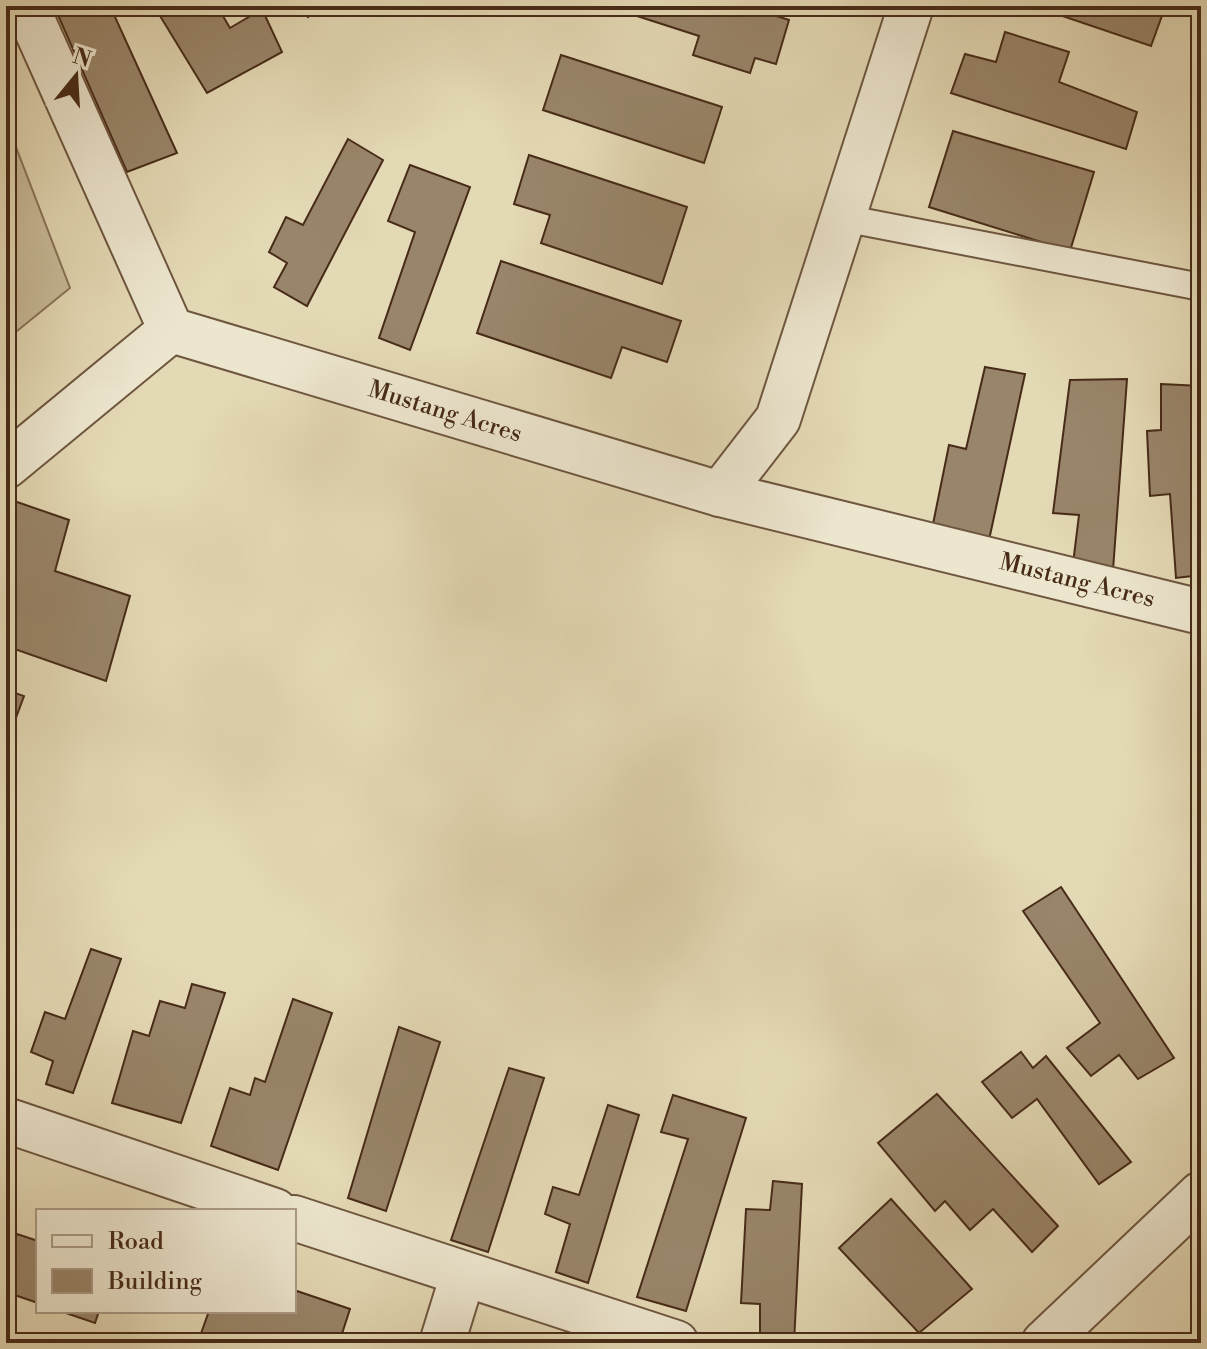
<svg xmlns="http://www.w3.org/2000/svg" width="1207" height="1349" font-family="'Libre Bodoni',serif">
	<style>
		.green { fill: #c9bb9a; stroke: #887359; stroke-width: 2 }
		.building { fill: #99856a; stroke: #472b18; stroke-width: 2 }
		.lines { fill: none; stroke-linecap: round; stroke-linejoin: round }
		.lane-casing { stroke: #6e563f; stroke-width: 30 }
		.street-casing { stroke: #6e563f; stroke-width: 48 }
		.lane { stroke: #ede6cf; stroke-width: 26 }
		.street { stroke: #ede6cf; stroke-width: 44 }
		.labels { text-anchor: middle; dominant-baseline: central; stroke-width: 8; stroke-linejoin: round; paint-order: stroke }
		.street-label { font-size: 24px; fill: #472b18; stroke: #ede6cf }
	</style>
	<rect width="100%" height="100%" fill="#e4d9b5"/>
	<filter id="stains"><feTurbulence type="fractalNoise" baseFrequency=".0025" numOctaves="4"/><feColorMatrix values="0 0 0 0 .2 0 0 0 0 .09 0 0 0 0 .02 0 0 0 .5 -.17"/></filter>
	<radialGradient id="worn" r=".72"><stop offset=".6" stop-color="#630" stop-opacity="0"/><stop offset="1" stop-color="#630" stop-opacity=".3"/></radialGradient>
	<polygon class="green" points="6,121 70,288 6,340"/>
	<g class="building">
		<polygon points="54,6 110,6 177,153 127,172"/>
		<polygon points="154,6 217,6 230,28 262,9 282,52 207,93"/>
		<polygon points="298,6 319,6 308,17"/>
		<polygon points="606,6 745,6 789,20 776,64 755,58 750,73 693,55 699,36"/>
		<polygon points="1033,6 1152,6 1164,10 1151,46"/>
		<polygon points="1005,32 1069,52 1059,82 1137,112 1126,149 951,93 965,54 996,62"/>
		<polygon points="561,55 722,107 704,163 543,110"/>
		<polygon points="953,131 1094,172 1070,251 929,207"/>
		<polygon points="348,139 383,160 307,306 274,287 287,263 269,252 286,217 303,225"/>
		<polygon points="529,155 687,207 662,284 541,243 550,215 514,204"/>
		<polygon points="410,165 470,187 410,350 379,338 415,232 388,221"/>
		<polygon points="501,261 681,321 667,362 622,347 611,378 477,333"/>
		<polygon points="985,367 1025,374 989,540 932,529 949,445 966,449"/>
		<polygon points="1127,379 1113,570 1073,564 1079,515 1053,513 1070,380"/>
		<polygon points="1161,384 1201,386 1201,575 1176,578 1170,494 1150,496 1147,431 1161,430"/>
		<polygon points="17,502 69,520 55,571 130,596 106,681 6,646 6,515"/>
		<polygon points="6,690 24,696 7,742 6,742"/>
		<polygon points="1061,887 1174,1058 1138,1079 1119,1055 1091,1076 1067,1048 1100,1023 1023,911"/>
		<polygon points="6,909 15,911 6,939"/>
		<polygon points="91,949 121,959 73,1093 46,1084 53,1061 31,1052 45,1012 65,1019"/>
		<polygon points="192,984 225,993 181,1123 112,1103 133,1031 149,1036 160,1001 185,1008"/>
		<polygon points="293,999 332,1013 278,1170 211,1146 230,1088 250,1095 255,1078 265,1082"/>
		<polygon points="399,1027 440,1042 386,1211 348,1198"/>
		<polygon points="1021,1052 1033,1068 1046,1056 1131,1162 1099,1184 1037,1099 1012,1118 982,1082"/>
		<polygon points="509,1068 544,1078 488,1252 451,1240"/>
		<polygon points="937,1094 1058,1226 1032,1252 993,1209 970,1230 945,1201 935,1211 878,1143"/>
		<polygon points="673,1095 746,1118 686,1311 637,1297 688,1139 661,1132"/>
		<polygon points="608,1105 639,1115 588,1283 556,1272 570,1224 545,1214 553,1187 579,1195"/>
		<polygon points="773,1181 802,1184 794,1343 760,1341 760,1304 741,1303 746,1209 770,1210"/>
		<polygon points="891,1199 972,1289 919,1333 839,1248"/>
		<polygon points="17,1234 38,1241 38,1303 6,1292 6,1252 9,1253"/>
		<polygon points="294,1290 350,1309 339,1343 313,1343 291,1336 289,1343 198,1342 209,1311 294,1311"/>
		<polygon points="60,1311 99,1311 95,1323"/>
	</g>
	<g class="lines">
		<g class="lane-casing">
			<polyline id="lane" points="843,218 1201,287"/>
		</g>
		<g class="street-casing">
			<g id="street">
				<polyline points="26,6 171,330 720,494 1201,612"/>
				<polyline points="6,466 171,330"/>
				<polyline points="720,494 778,419 911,6"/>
				<polyline points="6,1120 275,1211"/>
				<polyline points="294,1218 676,1343"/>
				<polyline points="442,1343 463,1275"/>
				<polyline points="1044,1343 1201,1194"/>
			</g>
		</g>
		<use href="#lane" class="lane"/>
		<use href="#street" class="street"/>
	</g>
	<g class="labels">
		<g class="street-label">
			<text transform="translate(445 412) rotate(17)">Mustang Acres</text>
			<text transform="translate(1077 581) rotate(14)">Mustang Acres</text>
		</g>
	</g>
	<rect width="1207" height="1349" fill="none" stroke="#e4d9b5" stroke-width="32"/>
	<rect x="8" y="8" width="1191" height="1333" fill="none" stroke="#472b18" stroke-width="4"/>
	<rect x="16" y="16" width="1175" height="1317" fill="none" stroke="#472b18" stroke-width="2"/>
	<rect x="36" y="1209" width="260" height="104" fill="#ede6cf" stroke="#ab9b86" stroke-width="2"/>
	<rect x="52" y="1235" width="40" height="12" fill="#ede6cf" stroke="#ab9b86" stroke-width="2"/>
	<text x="108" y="1249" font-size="24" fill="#472b18">Road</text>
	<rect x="52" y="1269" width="40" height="24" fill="#99856a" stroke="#ab9b86" stroke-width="2"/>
	<text x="108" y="1289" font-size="24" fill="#472b18">Building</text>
	<g transform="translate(76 76) rotate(18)" stroke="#ede6cf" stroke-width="6" paint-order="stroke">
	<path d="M0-6L14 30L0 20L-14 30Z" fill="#472b18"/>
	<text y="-12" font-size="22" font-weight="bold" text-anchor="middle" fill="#472b18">N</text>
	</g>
	<rect width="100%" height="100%" filter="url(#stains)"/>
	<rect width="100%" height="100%" fill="url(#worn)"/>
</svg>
